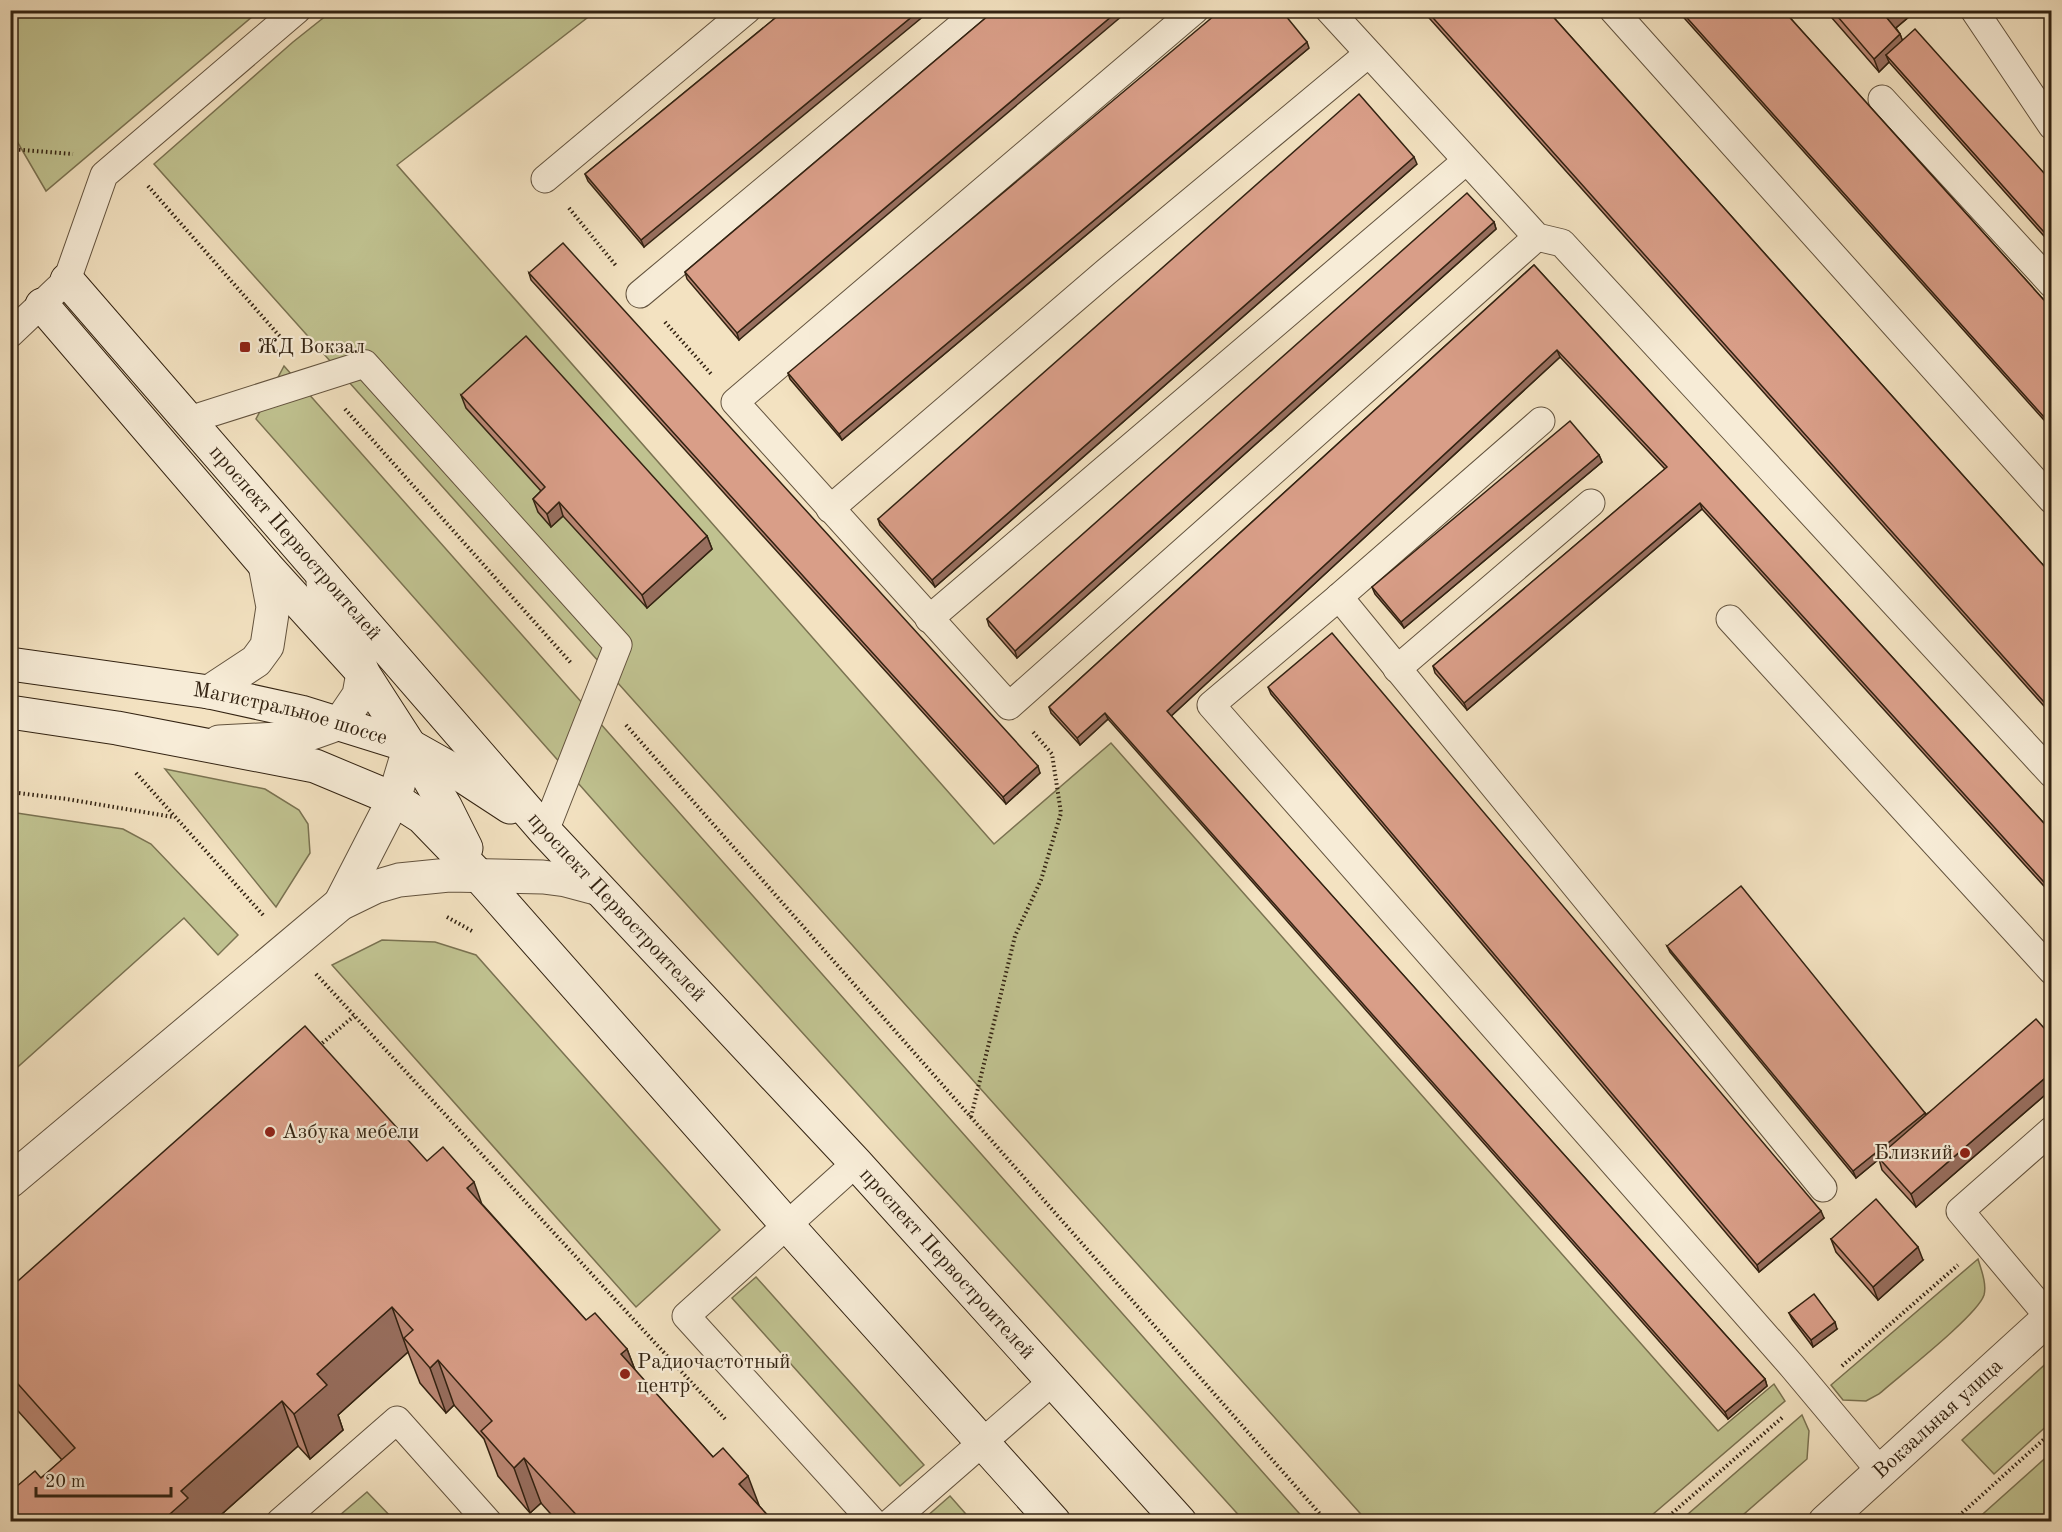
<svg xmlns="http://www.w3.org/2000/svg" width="2062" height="1532" font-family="'Old Standard TT',serif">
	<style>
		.green { fill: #c0c290; stroke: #7a7251; stroke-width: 1.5 }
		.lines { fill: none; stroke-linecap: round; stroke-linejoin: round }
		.service-casing { stroke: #63533e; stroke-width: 29 }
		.minor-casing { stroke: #63533e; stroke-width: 35 }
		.tertiary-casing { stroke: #63533e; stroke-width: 35 }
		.secondary-casing { stroke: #332312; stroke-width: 35 }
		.path { stroke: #332312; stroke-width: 4; stroke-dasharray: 1.5 3; stroke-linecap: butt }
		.service { stroke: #f7ecd7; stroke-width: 27 }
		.minor { stroke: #f7ecd7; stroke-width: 33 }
		.tertiary { stroke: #f7ecd7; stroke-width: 33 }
		.secondary { stroke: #f7ecd7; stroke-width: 33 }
		.wall { fill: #bb8875; stroke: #332312; stroke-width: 1.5 }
		.shaded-wall { fill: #986f5f; stroke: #332312; stroke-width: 1.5 }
		.building { fill: #d99e88; stroke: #332312; stroke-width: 1.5 }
		.poi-dot { fill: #8f2418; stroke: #f7ecd7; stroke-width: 2 }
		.labels { text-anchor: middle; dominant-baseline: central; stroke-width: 4.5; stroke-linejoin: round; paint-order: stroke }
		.poi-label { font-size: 21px; fill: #332312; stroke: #f7ecd7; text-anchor: start }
		.street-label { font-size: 21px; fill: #332312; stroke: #f7ecd7 }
	</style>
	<rect width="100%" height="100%" fill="#f3e2c1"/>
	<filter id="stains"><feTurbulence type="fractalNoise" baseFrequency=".00333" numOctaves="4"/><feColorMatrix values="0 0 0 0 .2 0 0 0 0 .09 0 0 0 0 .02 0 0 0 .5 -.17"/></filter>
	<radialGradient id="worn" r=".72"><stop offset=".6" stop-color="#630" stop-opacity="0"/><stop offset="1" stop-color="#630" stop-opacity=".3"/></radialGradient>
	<g class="green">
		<polygon points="10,11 11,10 259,11 46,191 11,131"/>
		<polygon points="332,11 596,11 397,165 994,844 1111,743 1718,1431 1774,1384 1785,1401 1645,1521 1367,1521 154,164 293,42"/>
		<polygon points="284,366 1306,1521 1244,1521 639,852 256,419"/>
		<polygon points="165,769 265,789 299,810 308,824 310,853 276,907"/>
		<polygon points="10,812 123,829 151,844 238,935 218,955 184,918 11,1073"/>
		<polygon points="382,940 435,942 476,955 720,1230 636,1307 332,965"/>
		<path d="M1978 1259C1981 1269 1987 1284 1984 1295 1978 1315 1898 1377 1879 1394L1866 1401 1843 1400 1831 1385Z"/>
		<polygon points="756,1277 924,1465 900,1486 732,1298"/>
		<polygon points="2051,1359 2051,1422 1994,1474 1962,1440"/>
		<polygon points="1802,1415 1809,1431 1807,1459 1736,1521 1680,1521"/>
		<polygon points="2051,1453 2051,1521 1975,1521"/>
		<polygon points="367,1492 395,1521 333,1521"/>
		<polygon points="950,1496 972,1521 923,1521 925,1518"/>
	</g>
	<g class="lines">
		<g class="service-casing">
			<g id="service">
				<polyline points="1195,10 735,402 1009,706 1537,237"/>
				<polyline points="1329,10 1537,237 1562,243 2052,774"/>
				<polyline points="1613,10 2052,500"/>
				<polyline points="1974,10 2052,126"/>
				<polyline points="1882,99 2052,284"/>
				<polyline points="545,179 747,10"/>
				<polyline points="640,294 980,10"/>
				<polyline points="10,334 67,280 104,175 297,10"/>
				<polyline points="189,420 365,364 618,645 545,831"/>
				<polyline points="830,509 1106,272 1368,54"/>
				<polyline points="1339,597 1541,421"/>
				<polyline points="929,619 1466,161"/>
				<polyline points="1730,619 2052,971"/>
				<polyline points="1397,669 1591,503"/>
				<polyline points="856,1163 686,1316 873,1522"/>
				<polyline points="1823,1188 1339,597 1211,705 1792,1366 1880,1471"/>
				<polyline points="2049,1317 1960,1211 2052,1130"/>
				<polyline points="280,1522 397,1420 488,1522"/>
				<polyline points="891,1522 1053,1381"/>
			</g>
		</g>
		<g class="minor-casing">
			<g id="minor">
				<polyline points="209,692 256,661 267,646 273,607 265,565"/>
				<polyline points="219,742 277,739 309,734 340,723 359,695 363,673 353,646 323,583"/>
				<polyline points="340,904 394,799 410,746"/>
				<polyline points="10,1181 340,904 375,887 399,880 449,875 543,877 566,880 596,888"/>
			</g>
		</g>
		<g class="tertiary-casing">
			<g id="tertiary">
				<path id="s1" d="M1825 1522 2052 1315"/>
			</g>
		</g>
		<g class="secondary-casing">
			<g id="secondary">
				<path id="s2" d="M67 280 545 831 856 1163 1180 1522"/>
				<polyline points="42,305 265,565 363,673 410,746 445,806 466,848"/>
				<path id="s3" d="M10 664 209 692 301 712 410 746 458 773 510 807"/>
				<polyline points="10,712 117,728 315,766 394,799 422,817 480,877 788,1226 1054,1522"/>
			</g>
		</g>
		<g class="path">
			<polyline points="10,149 73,154"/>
			<polyline points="148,186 290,348"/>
			<polyline points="569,208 617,267"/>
			<polyline points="665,322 712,375"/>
			<polyline points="345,409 571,663"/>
			<polyline points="626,725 1327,1522"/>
			<polyline points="136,773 263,915"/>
			<polyline points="10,792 67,799 173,817"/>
			<polyline points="447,917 472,931"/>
			<polyline points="316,974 725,1419"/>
			<polyline points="319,1046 354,1016"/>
			<polyline points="971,1117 1015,936 1041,880 1061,813 1052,754 1033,732"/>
			<polyline points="1842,1366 1958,1265"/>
			<polyline points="1662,1522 1784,1416"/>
			<polyline points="1952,1522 2052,1432"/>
		</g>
		<use href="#service" class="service"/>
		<use href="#minor" class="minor"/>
		<use href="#tertiary" class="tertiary"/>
		<use href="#secondary" class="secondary"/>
	</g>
	<g class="wall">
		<polygon points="785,10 644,247 588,181 585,174"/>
		<polygon points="995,10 739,340 687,279 685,272"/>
		<polygon points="1422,10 1547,10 2052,575 2052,715"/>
		<polygon points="1677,10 1783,10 2052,309 2052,429"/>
		<polygon points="1825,10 1917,10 1896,28 1900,34 1902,40 2052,182 2052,245 1889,62 1879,72"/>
		<polygon points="1309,48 842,440 790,379 788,373"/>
		<polygon points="1417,164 935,587 880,525 878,519"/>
		<polygon points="1494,222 1496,229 1017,658 989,626 987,619"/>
		<polygon points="1534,265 2052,832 2052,895 1702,509 1467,710 1435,673 1433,666 1665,469 1560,357 1171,716 1765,1379 1767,1386 1728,1419 1108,719 1080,745 1051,713 1049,707"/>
		<polygon points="529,273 1040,773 1006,804 531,280"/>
		<polygon points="461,395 707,536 712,549 647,608 563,516 551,527 538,512 533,499 541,491 466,408"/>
		<polygon points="1599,455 1602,462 1404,628 1375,594 1372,587"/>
		<polygon points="1268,687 1824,1218 1759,1272 1271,694"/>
		<polygon points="1667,946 1925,1113 1925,1115 2052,1037 2052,1089 1916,1207 1882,1170 1879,1159 1856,1178 1670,952"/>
		<polygon points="427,1161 483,1205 586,1320 627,1349 635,1370 713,1457 773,1521 557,1521 541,1503 530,1513 498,1476 484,1439 454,1405 446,1413 420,1383 408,1352 338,1415 343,1430 310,1459 298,1446 214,1521 10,1521 41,1478 62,1460 10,1402 10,1288"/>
		<polygon points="1831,1239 1923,1260 1878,1300 1836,1252"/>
		<polygon points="1789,1313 1837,1329 1813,1347 1792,1319"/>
	</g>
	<g class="shaded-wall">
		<polygon points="920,10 931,10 644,247 641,240"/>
		<polygon points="1119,10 1129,10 739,340 737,333"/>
		<polygon points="1896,10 1917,10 1892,31 1887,18"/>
		<polygon points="1900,34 1905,47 1886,55 1889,62 1879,72 1874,59"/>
		<polygon points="1307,42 1309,48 842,440 839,434"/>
		<polygon points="1414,157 1417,164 935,587 932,580"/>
		<polygon points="1494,222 1496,229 1017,658 1015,651"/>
		<polygon points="1557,350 1560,357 1169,718 1167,711"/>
		<polygon points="1599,455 1602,462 1404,628 1401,622"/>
		<polygon points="559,502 563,516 551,527 547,514"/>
		<polygon points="1700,503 1702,509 1467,710 1464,703"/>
		<polygon points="707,536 712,549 647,608 642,595"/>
		<polygon points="1105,713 1108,719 1080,745 1077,738"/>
		<polygon points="1038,766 1040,773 1006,804 1003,797"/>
		<polygon points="2052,1072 2052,1089 1916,1207 1911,1194"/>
		<polygon points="1925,1113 1927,1119 1878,1157 1879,1159 1856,1178 1853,1171"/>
		<polygon points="474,1182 490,1227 467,1188"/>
		<polygon points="1821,1211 1824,1218 1759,1272 1757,1265"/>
		<polygon points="1918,1247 1923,1260 1878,1300 1873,1287"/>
		<polygon points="392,1307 408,1352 338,1415 343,1430 310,1459 294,1414 317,1374"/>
		<polygon points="1835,1322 1837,1329 1813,1347 1811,1340"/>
		<polygon points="627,1349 644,1394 621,1354"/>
		<polygon points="438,1360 454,1405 446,1413 430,1368"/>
		<polygon points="1765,1379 1767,1386 1728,1419 1725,1412"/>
		<polygon points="282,1401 298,1446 214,1521 162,1521 181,1491"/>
		<polygon points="524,1458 541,1503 530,1513 514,1468"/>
		<polygon points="748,1476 765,1521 739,1484"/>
	</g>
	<g class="building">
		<polygon points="785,10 920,10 641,240 585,174"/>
		<polygon points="995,10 1119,10 737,333 685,272"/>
		<polygon points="1221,10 1281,10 1307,42 839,434 788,373"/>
		<polygon points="1426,10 1547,10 2052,575 2052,711"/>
		<polygon points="1680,10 1783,10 2052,309 2052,426"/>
		<polygon points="1832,10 1896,10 1887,18 1900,34 1874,59"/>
		<polygon points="1915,29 2052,182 2052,241 1886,55"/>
		<polygon points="1359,94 1414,157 932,580 878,519"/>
		<polygon points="1467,193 1494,222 1015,651 987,619"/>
		<polygon points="563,243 1038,766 1003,797 529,273"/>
		<polygon points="1534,265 2052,832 2052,891 1700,503 1464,703 1433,666 1667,467 1557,350 1167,711 1765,1379 1725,1412 1105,713 1077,738 1049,707"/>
		<polygon points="526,336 707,536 642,595 559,502 547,514 533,499 545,487 461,395"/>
		<polygon points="1570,421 1599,455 1401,622 1372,587"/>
		<polygon points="1332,633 1821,1211 1757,1265 1268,687"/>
		<polygon points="1741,886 1925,1113 1853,1171 1667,946"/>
		<polygon points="2036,1019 2052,1037 2052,1072 1911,1194 1878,1157"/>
		<polygon points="305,1026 427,1161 443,1147 474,1182 467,1188 586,1320 595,1313 627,1349 621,1354 713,1457 723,1448 748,1476 739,1484 773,1521 582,1521 524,1458 514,1468 497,1449 481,1431 492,1421 438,1360 430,1368 404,1338 413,1330 392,1307 317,1374 327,1385 294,1414 282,1401 181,1491 188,1498 162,1521 142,1521 139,1519 136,1521 10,1521 10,1492 35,1471 41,1478 75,1448 10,1375 10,1288"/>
		<polygon points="1876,1199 1918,1247 1873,1287 1831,1239"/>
		<polygon points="1814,1294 1835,1322 1811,1340 1789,1313"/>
	</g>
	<g class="poi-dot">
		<rect x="239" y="341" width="12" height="12" rx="3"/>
		<circle cx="270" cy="1132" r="6"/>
		<circle cx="1965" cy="1153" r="6"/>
		<circle cx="625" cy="1374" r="6"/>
	</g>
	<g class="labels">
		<g class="poi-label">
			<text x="257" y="347">ЖД Вокзал</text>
			<text x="282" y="1132">Азбука мебели</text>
			<text x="1953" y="1153" text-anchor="end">Близкий</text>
			<text x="637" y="1362">Радиочастотный<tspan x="637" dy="24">центр</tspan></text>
		</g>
		<g class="street-label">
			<text stroke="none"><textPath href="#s2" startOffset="348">проспект Первостроителей</textPath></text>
			<text stroke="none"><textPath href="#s3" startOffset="285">Магистральное шоссе</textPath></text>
			<text stroke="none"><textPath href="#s2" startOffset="834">проспект Первостроителей</textPath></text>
			<text stroke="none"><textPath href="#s2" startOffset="1320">проспект Первостроителей</textPath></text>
			<text stroke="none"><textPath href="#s1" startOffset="153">Вокзальная улица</textPath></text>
		</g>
	</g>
	<rect width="2062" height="1532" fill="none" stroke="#f3e2c1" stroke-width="36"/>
	<rect x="12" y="12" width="2038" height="1508" fill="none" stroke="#332312" stroke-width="3"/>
	<rect x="18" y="18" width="2026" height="1496" fill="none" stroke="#332312" stroke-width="1.5"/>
	<path d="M36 1487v9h135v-9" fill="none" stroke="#332312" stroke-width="3"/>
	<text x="45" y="1487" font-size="18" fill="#332312" stroke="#f7ecd7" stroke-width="4.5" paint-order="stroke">20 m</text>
	<rect width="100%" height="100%" filter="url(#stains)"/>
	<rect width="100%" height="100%" fill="url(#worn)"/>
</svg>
